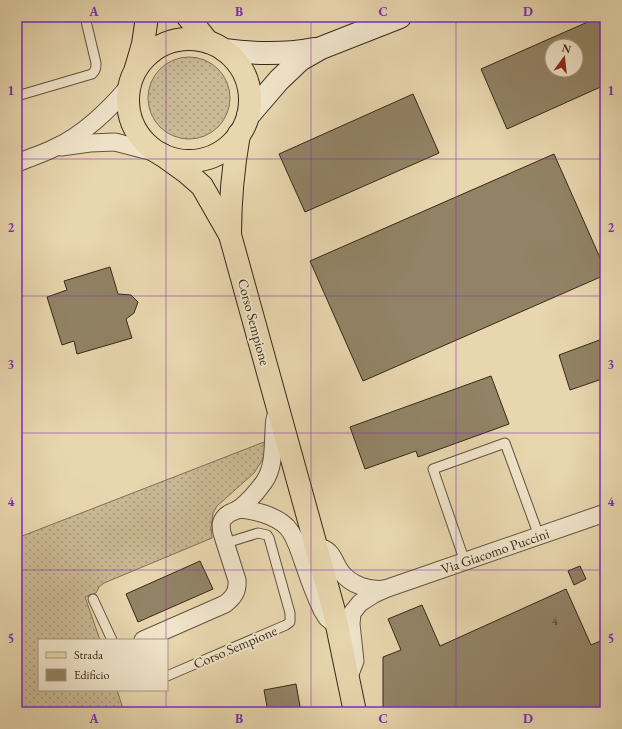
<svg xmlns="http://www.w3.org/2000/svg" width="622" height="729" font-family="'EB Garamond',serif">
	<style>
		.grass { fill: url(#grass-dots); stroke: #807157 }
		.building { fill: #928366; stroke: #352919; fill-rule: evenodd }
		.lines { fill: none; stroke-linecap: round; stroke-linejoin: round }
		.lane-casing { stroke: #62543e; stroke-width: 11 }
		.street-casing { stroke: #62543e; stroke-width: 19 }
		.secondary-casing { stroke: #352919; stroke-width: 24 }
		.primary-casing { stroke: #352919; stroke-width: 24 }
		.lane { stroke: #f0e4ca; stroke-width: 9 }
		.street { stroke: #f0e4ca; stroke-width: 17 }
		.secondary { stroke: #f0e4ca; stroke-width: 22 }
		.primary { stroke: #e8d6ae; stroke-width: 22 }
		.grid { fill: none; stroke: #7b2cbf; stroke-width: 1; stroke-opacity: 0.55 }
		.labels { text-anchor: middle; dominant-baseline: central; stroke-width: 4; stroke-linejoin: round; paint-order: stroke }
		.number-label { font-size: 12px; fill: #4c402c }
		.street-label { font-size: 14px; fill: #352919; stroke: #f0e4ca }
		.neatline { fill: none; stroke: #7b2cbf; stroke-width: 1.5 }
		.grid-label { font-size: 13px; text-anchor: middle; font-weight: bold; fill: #7b2cbf }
	</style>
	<defs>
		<pattern id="grass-dots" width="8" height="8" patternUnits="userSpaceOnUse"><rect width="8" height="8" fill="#cab995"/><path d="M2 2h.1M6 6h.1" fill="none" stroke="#a59679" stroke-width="1.8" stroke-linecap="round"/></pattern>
	</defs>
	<rect width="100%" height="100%" fill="#e8d6ae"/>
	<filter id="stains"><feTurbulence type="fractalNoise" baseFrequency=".005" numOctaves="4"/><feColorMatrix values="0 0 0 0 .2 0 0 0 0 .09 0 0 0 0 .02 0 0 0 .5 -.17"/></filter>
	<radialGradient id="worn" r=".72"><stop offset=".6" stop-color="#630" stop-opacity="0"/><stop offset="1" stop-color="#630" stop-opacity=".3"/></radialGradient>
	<g class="grass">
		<circle cx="189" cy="98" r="41"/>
		<polygon points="264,442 265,453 261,462 254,473 217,506 213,513 211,528 212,538 104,583 99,587 96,593 85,597 100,640 39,640 39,690 117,690 124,712 17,712 17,538"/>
	</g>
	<g class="building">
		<path d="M599 17H605V85L507 129 481 69ZM552 46H576V70H552Z"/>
		<polygon points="413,94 439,153 305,212 279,154"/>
		<polygon points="554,154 605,269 605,275 363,381 310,261"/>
		<polygon points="110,267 118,294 131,295 138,302 134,313 126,319 132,338 77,354 74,341 62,345 47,297 67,290 64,281"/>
		<polygon points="605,338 605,378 570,390 559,355"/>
		<polygon points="491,376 509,424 418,457 416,451 365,469 350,427"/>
		<polygon points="200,561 213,589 138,622 126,594"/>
		<polygon points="580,566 586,579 574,585 568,571"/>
		<polygon points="566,589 591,645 605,639 605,712 383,712 383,657 401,650 388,619 422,605 440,646"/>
		<polygon points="296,684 301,712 268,712 264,690"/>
	</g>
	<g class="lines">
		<g class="lane-casing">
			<g id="lane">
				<path d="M17 96 92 74C96 70 96 68 96 63L85 17"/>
				<polyline points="465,562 433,469 505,443 539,536"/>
				<polyline points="93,599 112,640"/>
				<polyline points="167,676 286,625 290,622 290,613 269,538 267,535 258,533 226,543"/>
			</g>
		</g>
		<g class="street-casing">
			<g id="street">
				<polyline points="61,147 90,143 115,142 161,154"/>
				<path d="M17 163C29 158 42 154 54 148 82 136 110 109 129 86"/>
				<path d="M238 509C254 510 275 515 287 527 296 537 299 551 304 564 309 579 315 595 322 610L327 618 338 627"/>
				<path d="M316 546C335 551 331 558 341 572 351 585 369 591 385 589"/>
				<path d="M143 640 225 604C234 597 238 591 237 580L222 533C221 527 220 523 224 518 228 512 234 512 239 509 249 501 257 492 264 482 274 468 273 448 274 431 274 425 274 419 277 413"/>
				<polyline points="348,679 355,661 351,624 352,613 360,603 374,594 385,589 605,513"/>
			</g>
		</g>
		<g class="secondary-casing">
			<g id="secondary">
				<path d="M224 50C255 54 283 55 314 49"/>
				<polyline points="248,116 279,80 300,60 321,48 400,17"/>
			</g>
		</g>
		<g class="primary-casing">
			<g id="primary">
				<polyline points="188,17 208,42"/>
				<circle cx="189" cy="100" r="61"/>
				<polyline points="136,68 143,44 147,17"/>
				<polyline points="161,154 186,172 202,186 230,235 334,611 355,712"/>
				<path d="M230 235C230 201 233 168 239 134"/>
			</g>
		</g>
		<use href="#lane" class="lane"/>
		<use href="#street" class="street"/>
		<use href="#secondary" class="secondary"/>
		<use href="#primary" class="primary"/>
	</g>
	<path class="grid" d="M166 17V640M311 17V712M456 17V712M17 159H605M17 296H605M17 433H605M17 570H605M166 690V712"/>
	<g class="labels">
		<g class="number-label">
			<text x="555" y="621">4</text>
		</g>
		<g class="street-label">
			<text transform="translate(254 322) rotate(75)">Corso Sempione</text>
			<text transform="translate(495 551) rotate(-19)">Via Giacomo Puccini</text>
			<text transform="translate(235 647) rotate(-23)">Corso Sempione</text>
		</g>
	</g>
	<rect width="622" height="729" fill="none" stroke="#e8d6ae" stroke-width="44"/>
	<rect x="38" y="639" width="130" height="52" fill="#f0e4ca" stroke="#a59983"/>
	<rect x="46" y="652" width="20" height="6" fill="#e8d6ae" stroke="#a59983"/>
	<text x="74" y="659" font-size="12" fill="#352919">Strada</text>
	<rect x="46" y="669" width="20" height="12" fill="#928366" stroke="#a59983"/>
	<text x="74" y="679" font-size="12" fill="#352919">Edificio</text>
	<g transform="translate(564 58) rotate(15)"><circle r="19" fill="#f0e4ca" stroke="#a59983"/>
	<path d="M0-3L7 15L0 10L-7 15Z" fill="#8f2418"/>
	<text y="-6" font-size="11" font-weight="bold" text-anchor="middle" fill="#352919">N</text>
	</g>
	<rect x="22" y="22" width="578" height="685" class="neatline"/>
	<g class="grid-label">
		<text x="94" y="16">A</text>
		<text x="239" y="16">B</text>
		<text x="383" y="16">C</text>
		<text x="528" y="16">D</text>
		<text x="11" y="95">1</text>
		<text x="611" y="95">1</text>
		<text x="11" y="232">2</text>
		<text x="611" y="232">2</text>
		<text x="11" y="369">3</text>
		<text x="611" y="369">3</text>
		<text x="11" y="506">4</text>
		<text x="611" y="506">4</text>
		<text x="11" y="643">5</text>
		<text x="611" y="643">5</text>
		<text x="94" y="723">A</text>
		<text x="239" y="723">B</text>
		<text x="383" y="723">C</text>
		<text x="528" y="723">D</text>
	</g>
	<rect width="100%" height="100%" filter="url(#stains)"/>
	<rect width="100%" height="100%" fill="url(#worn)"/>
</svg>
